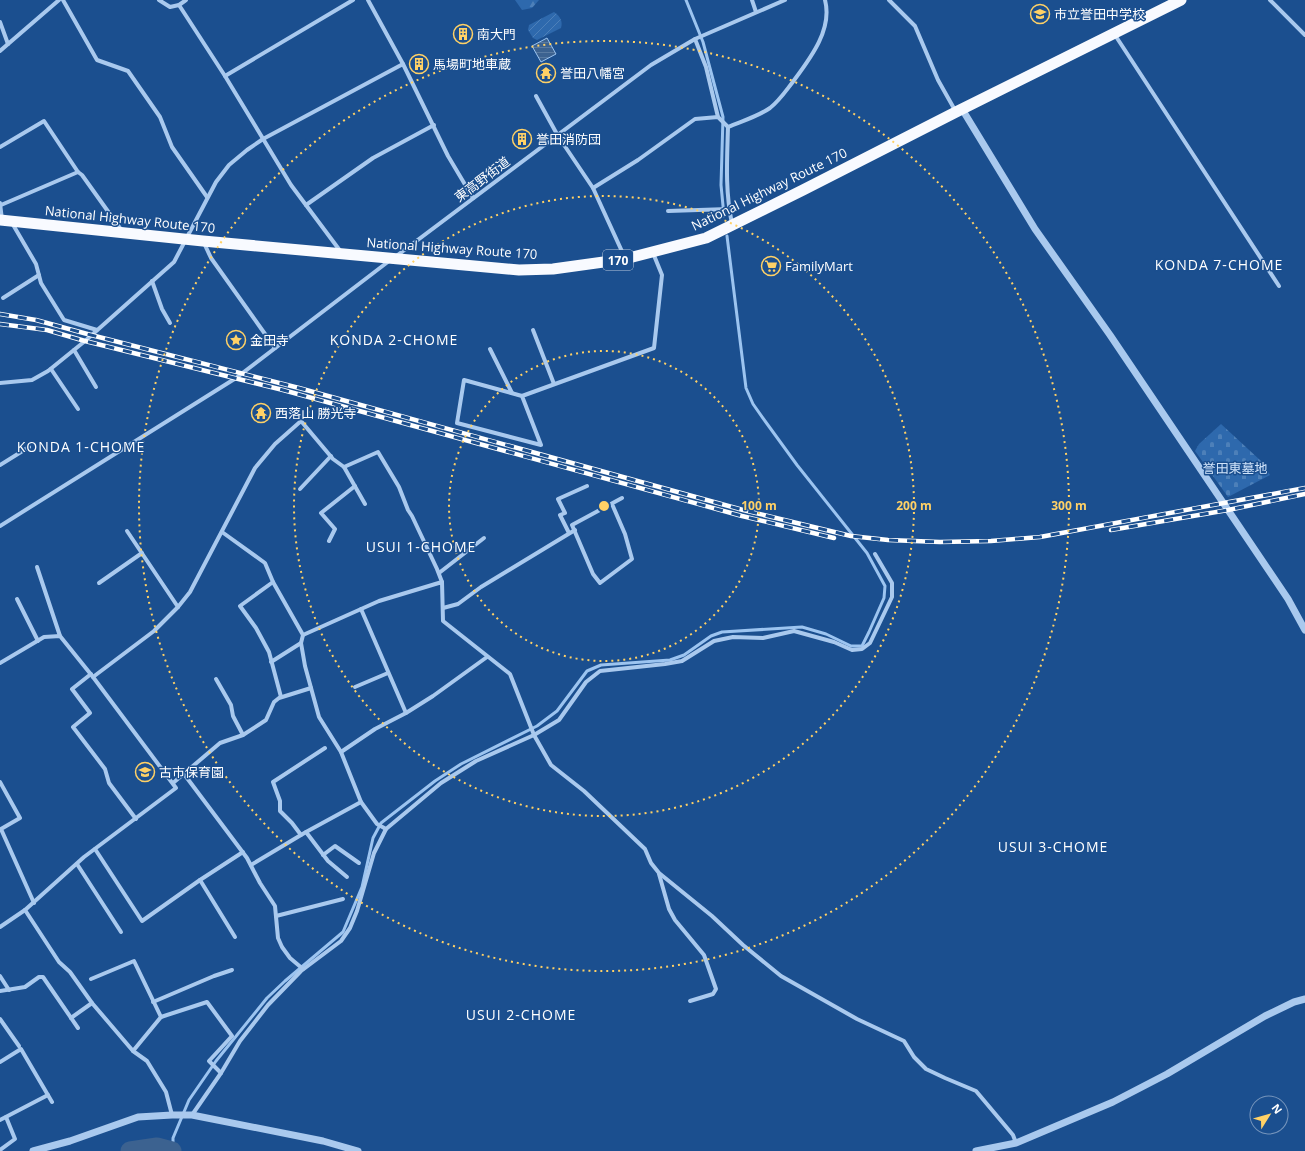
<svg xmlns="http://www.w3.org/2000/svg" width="1305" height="1151" font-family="'Open Sans','Noto Sans JP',sans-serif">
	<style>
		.forest { fill: url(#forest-firs) }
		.cemetery { fill: url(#cemetery-stones) }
		.garden { fill: url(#garden-furrows) }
		.water { fill: url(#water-rules); stroke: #9cc4f0 }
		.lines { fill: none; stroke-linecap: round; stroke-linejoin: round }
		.stream { stroke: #9cc4f0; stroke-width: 3 }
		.river { stroke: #3c6290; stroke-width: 19 }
		.minor { stroke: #a9c9ee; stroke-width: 4 }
		.tertiary { stroke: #a9c9ee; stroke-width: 7 }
		.trunk { stroke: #f8faff; stroke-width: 11 }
		.rail-casing { stroke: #fff; stroke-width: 4.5 }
		.rail { stroke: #1b4f8f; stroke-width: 3; stroke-dasharray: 9; stroke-linecap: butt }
		.ring { fill: none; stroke: #ffd166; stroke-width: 2; stroke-dasharray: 2 4 }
		.labels { text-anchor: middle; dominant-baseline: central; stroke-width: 3; stroke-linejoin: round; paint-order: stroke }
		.shield { fill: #1b4f8f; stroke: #bbcadd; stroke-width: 1 }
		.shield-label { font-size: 12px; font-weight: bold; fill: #fff }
		.poi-label { font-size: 13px; fill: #fff; stroke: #1b4f8f; text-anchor: start }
		.street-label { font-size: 13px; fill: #fff; stroke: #1b4f8f }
		.park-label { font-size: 13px; fill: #cfe3fa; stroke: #1b4f8f }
		.neighbourhood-label { font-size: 14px; letter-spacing: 1px; fill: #fff; stroke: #1b4f8f }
		.centre { fill: #ffd166; stroke: #1b4f8f; stroke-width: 2 }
		.ring-label { font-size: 12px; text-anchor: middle; font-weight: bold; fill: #ffd166; stroke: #1b4f8f; stroke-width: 3; stroke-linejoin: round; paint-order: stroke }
	</style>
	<defs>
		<pattern id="forest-firs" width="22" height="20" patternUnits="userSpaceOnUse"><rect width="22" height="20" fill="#2e69ad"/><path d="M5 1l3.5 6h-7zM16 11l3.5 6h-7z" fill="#4d80b9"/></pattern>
		<pattern id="cemetery-stones" width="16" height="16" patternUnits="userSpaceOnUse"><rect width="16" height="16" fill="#2e69ad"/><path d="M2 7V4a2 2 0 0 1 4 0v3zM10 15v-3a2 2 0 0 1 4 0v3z" fill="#4d80b9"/></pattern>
		<pattern id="garden-furrows" width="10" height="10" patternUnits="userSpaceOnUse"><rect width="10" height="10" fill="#2e69ad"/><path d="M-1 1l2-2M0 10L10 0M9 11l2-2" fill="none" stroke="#4d80b9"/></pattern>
		<pattern id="water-rules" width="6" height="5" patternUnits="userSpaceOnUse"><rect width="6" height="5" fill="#3c6290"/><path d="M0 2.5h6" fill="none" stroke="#597aa1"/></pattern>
	</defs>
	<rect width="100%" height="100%" fill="#1b4f8f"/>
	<polygon class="forest" points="515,0 539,0 532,8 522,10"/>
	<polygon class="cemetery" points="1221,424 1261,461 1270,475 1228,497 1195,451 1199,444"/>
	<path class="garden" d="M554 12C560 16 563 21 561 28L537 40 533 38 528 30 529 25Z"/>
	<polygon class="water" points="547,38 556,54 541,62 532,46"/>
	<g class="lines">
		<g class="stream">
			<polyline points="686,0 703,42 723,117 721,185 724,216"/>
			<polyline points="173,1151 173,1138 189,1100 216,1061 267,998 285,981 343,932 362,887 373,838 381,823 435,781 461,764 537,726 557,711 587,671 601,665 670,660 684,655 711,636 722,632 802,627 826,634 851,646 862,646 869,632 884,598 885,586 867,553 797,465 765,421 753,404 746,388 727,236"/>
		</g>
		<polyline class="river" points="130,1151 157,1147 172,1151"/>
		<g class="minor">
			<polyline points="63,0 97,60 128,71 160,117 172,147 207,197"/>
			<polyline points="159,0 170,7 179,5 186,0"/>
			<polyline points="368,0 403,64 448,156 473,198"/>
			<polyline points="752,0 756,12"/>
			<polyline points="889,0 915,26 938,80 956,112"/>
			<polyline points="1270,0 1305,35"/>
			<polyline points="179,5 225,76 291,185 341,252"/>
			<polyline points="0,22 8,44"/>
			<polyline points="1115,35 1279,286"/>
			<polyline points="695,39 706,67 718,117"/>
			<polyline points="0,51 59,0"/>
			<polyline points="225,76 353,0"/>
			<polyline points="536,96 558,136 593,188 625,258"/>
			<path d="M728 127C727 161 725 190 732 224"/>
			<polyline points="0,147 44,121 78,172 82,175 122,231"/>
			<path d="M593 188 638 160 695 119 718 117 728 127C742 121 757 117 770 108 779 101 785 92 792 83 809 60 833 30 825 0"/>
			<polyline points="0,203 2,220"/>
			<polyline points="1,205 78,172"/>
			<polyline points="306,205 373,158 434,125"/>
			<polyline points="668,211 729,209"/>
			<polyline points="12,223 36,264 41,283 64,320 97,330"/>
			<polyline points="204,243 211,258 275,348"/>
			<polyline points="395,257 651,65 695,39 785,0"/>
			<polyline points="152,281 162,309 170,323"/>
			<polyline points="3,298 39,275"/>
			<polyline points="533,330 554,384"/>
			<polyline points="490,349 512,393"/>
			<polyline points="74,350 96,387"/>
			<polyline points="51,369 78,409"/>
			<polyline points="0,383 32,380 48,371 85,341 174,262 216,182 229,165 247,150 263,139 403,64"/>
			<polyline points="522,396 541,445 457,423 464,380 522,396 654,348 662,275 653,253"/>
			<polyline points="0,465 29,447"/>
			<polyline points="344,467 378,452 399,487 408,510 412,516 437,569 442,582"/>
			<polyline points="300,489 331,456"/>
			<polyline points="612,504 625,534 632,559 600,583 593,574 572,525 622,498"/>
			<polyline points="0,526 236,378 389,261"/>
			<polyline points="127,531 178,607"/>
			<polyline points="222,532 265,563 273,582 303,635 379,601 442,582 443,621 510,674 534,735 551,765 584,791 645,849 651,863 659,873 712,916 743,945 781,976 857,1019 904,1041 914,1057 926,1069 945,1078 976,1091 1013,1135 1016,1143"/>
			<polyline points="569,533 560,515 565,513 558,499 587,486"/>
			<polyline points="329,541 335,529 321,513 355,486"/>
			<polyline points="37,567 60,636"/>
			<polyline points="439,573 484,538"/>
			<polyline points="273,582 240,606 256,628 269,652 281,697"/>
			<polyline points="99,583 142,553"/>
			<polyline points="17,599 38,641"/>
			<polyline points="443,608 458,604 481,587 575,530"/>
			<polyline points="361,609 406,713"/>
			<polyline points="303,635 301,643 305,666 319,717 341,752 361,802 377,824 386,829"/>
			<polyline points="271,662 301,643"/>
			<polyline points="0,663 44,637 60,636 93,677 176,788 84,857 25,910 0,927"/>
			<polyline points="91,674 72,689 90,713 73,727 105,769 109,783 136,819"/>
			<polyline points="93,677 154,631 178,607 190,592 255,468 275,444 301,421 333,459 344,467 365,504"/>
			<polyline points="216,679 231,705 233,716 243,735"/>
			<polyline points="355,687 388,673"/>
			<polyline points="341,752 375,729 406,713 433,696 487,657"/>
			<polyline points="184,774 247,858 260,883 275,906 278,938 282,947 290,958 303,969"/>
			<polyline points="0,782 20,818 1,829 34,903"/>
			<polyline points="173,783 220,743 243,735 266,720 274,702 279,698 311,688"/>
			<polyline points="306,832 328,861 347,877"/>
			<polyline points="301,835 292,823 280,811 280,801 273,782 325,748"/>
			<polyline points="95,849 142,921 200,880 243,852"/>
			<polyline points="323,855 335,846 359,863"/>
			<polyline points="77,864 121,932"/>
			<polyline points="251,865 306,832 361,802"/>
			<polyline points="659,874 669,909 675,920 704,955 716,989 713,994 690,1001"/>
			<polyline points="200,880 235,937"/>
			<polyline points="25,910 59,962 70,972 92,1003 133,1051 147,1061 166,1092 172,1115"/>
			<polyline points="276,916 343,899"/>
			<polyline points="0,976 9,990"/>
			<polyline points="91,979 134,961 161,1017"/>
			<polyline points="0,991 25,987 39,977 43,977 78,1028"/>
			<polyline points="153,1002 214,976 232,970"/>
			<polyline points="71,1018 92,1003"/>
			<polyline points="0,1019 19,1046"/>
			<polyline points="133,1051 161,1017 207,1002 232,1036 209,1061 221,1073"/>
			<polyline points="0,1062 21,1049 52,1102"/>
			<polyline points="192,1115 221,1073 240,1041 268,1005 301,971 341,941 350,928 357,911 374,853 386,829 441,783 476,761 534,735 559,720 586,682 600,671 665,664 682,661 714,641 733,637 763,638 794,631 834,642 852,650 862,649 870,643 892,597 892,583 875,554"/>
			<polyline points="0,1120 48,1095"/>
			<polyline points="0,1150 15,1139 6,1117"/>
		</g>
		<g class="tertiary">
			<polyline points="962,109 1035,229 1110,335 1228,510 1288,599 1305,630"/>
			<polyline points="33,1151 70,1141 138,1117 172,1115 192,1115 323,1141 358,1151"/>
			<polyline points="976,1151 1016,1143 1113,1102 1167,1074 1265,1016 1294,1002 1305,999"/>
		</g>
		<polyline class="trunk" points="0,220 203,241 519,270 553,269 625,259 706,238 803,190 956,112 1181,0"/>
		<g class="rail-casing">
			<g id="rail">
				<polyline points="0,314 36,320 91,335 299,388 743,510 851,536 888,540 940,542 991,541 1040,537 1305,488"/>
				<polyline points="0,324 47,330 85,341 283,390 742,516 834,538"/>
				<polyline points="1111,530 1228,510 1305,494"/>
			</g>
		</g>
		<use href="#rail" class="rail"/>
	</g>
	<g class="ring">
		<circle cx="604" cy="506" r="155"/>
		<circle cx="604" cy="506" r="310"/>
		<circle cx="604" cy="506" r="465"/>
	</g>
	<defs>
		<g id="school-ring" transform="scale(1)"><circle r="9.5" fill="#1b4f8f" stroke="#ffd166" stroke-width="1.5"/><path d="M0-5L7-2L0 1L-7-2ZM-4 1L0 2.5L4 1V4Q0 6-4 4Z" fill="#ffd166"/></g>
		<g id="building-ring" transform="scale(1)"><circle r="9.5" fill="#1b4f8f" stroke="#ffd166" stroke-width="1.5"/><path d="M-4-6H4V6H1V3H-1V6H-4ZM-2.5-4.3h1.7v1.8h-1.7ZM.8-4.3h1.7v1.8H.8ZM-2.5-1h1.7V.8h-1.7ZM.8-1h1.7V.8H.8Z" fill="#ffd166"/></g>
		<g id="temple-ring" transform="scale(1)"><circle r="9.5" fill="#1b4f8f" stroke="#ffd166" stroke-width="1.5"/><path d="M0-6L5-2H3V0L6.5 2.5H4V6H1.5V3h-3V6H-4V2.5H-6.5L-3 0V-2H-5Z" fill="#ffd166"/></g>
		<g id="supermarket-ring" transform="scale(1)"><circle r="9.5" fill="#1b4f8f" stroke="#ffd166" stroke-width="1.5"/><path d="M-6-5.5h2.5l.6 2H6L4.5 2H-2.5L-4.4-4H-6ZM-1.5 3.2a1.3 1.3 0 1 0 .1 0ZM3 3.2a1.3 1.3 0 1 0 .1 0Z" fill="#ffd166"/></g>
		<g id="sight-ring" transform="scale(1)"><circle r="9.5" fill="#1b4f8f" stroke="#ffd166" stroke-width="1.5"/><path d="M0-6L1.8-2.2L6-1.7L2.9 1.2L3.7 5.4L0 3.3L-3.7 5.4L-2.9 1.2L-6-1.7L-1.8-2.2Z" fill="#ffd166"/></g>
	</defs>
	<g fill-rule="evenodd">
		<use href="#school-ring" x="1040" y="14"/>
		<use href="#building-ring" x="463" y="34"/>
		<use href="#building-ring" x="419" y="64"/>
		<use href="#temple-ring" x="546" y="73"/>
		<use href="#building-ring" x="522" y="139"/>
		<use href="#supermarket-ring" x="771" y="266"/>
		<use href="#sight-ring" x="236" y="340"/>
		<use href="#temple-ring" x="261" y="413"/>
		<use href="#school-ring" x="145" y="772"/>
	</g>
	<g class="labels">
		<rect class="shield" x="603" y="250" width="30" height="20" rx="3"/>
		<g class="shield-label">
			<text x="618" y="260">170</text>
		</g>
		<g class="poi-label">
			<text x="1054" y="14">市立誉田中学校</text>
			<text x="477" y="34">南大門</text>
			<text x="433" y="64">馬場町地車蔵</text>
			<text x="560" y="73">誉田八幡宮</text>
			<text x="536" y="139">誉田消防団</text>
			<text x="785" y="266">FamilyMart</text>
			<text x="250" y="340">金田寺</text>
			<text x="275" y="413">西落山 勝光寺</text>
			<text x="159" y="772">古市保育園</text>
		</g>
		<g class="street-label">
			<text transform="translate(482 179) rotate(-37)">東高野街道</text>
			<text transform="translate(769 189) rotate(-26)">National Highway Route 170</text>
			<text transform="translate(130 219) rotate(6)">National Highway Route 170</text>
			<text transform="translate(452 248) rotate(4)">National Highway Route 170</text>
		</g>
		<g class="park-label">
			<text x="1235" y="468">誉田東墓地</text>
		</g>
		<g class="neighbourhood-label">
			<text x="1219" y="264">KONDA 7-CHOME</text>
			<text x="394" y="339">KONDA 2-CHOME</text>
			<text x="81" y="446">KONDA 1-CHOME</text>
			<text x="421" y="546">USUI 1-CHOME</text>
			<text x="1053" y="846">USUI 3-CHOME</text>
			<text x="521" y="1014">USUI 2-CHOME</text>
		</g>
	</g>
	<circle cx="604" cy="506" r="6" class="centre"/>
	<g class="ring-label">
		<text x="759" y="510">100 m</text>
		<text x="914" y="510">200 m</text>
		<text x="1069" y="510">300 m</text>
	</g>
	<g transform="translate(1269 1115) rotate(53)"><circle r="19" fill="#1b4f8f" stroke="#7695bc"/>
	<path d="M0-3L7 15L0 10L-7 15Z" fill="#ffd166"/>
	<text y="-6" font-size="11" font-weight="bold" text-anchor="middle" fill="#ffffff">N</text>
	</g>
</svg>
